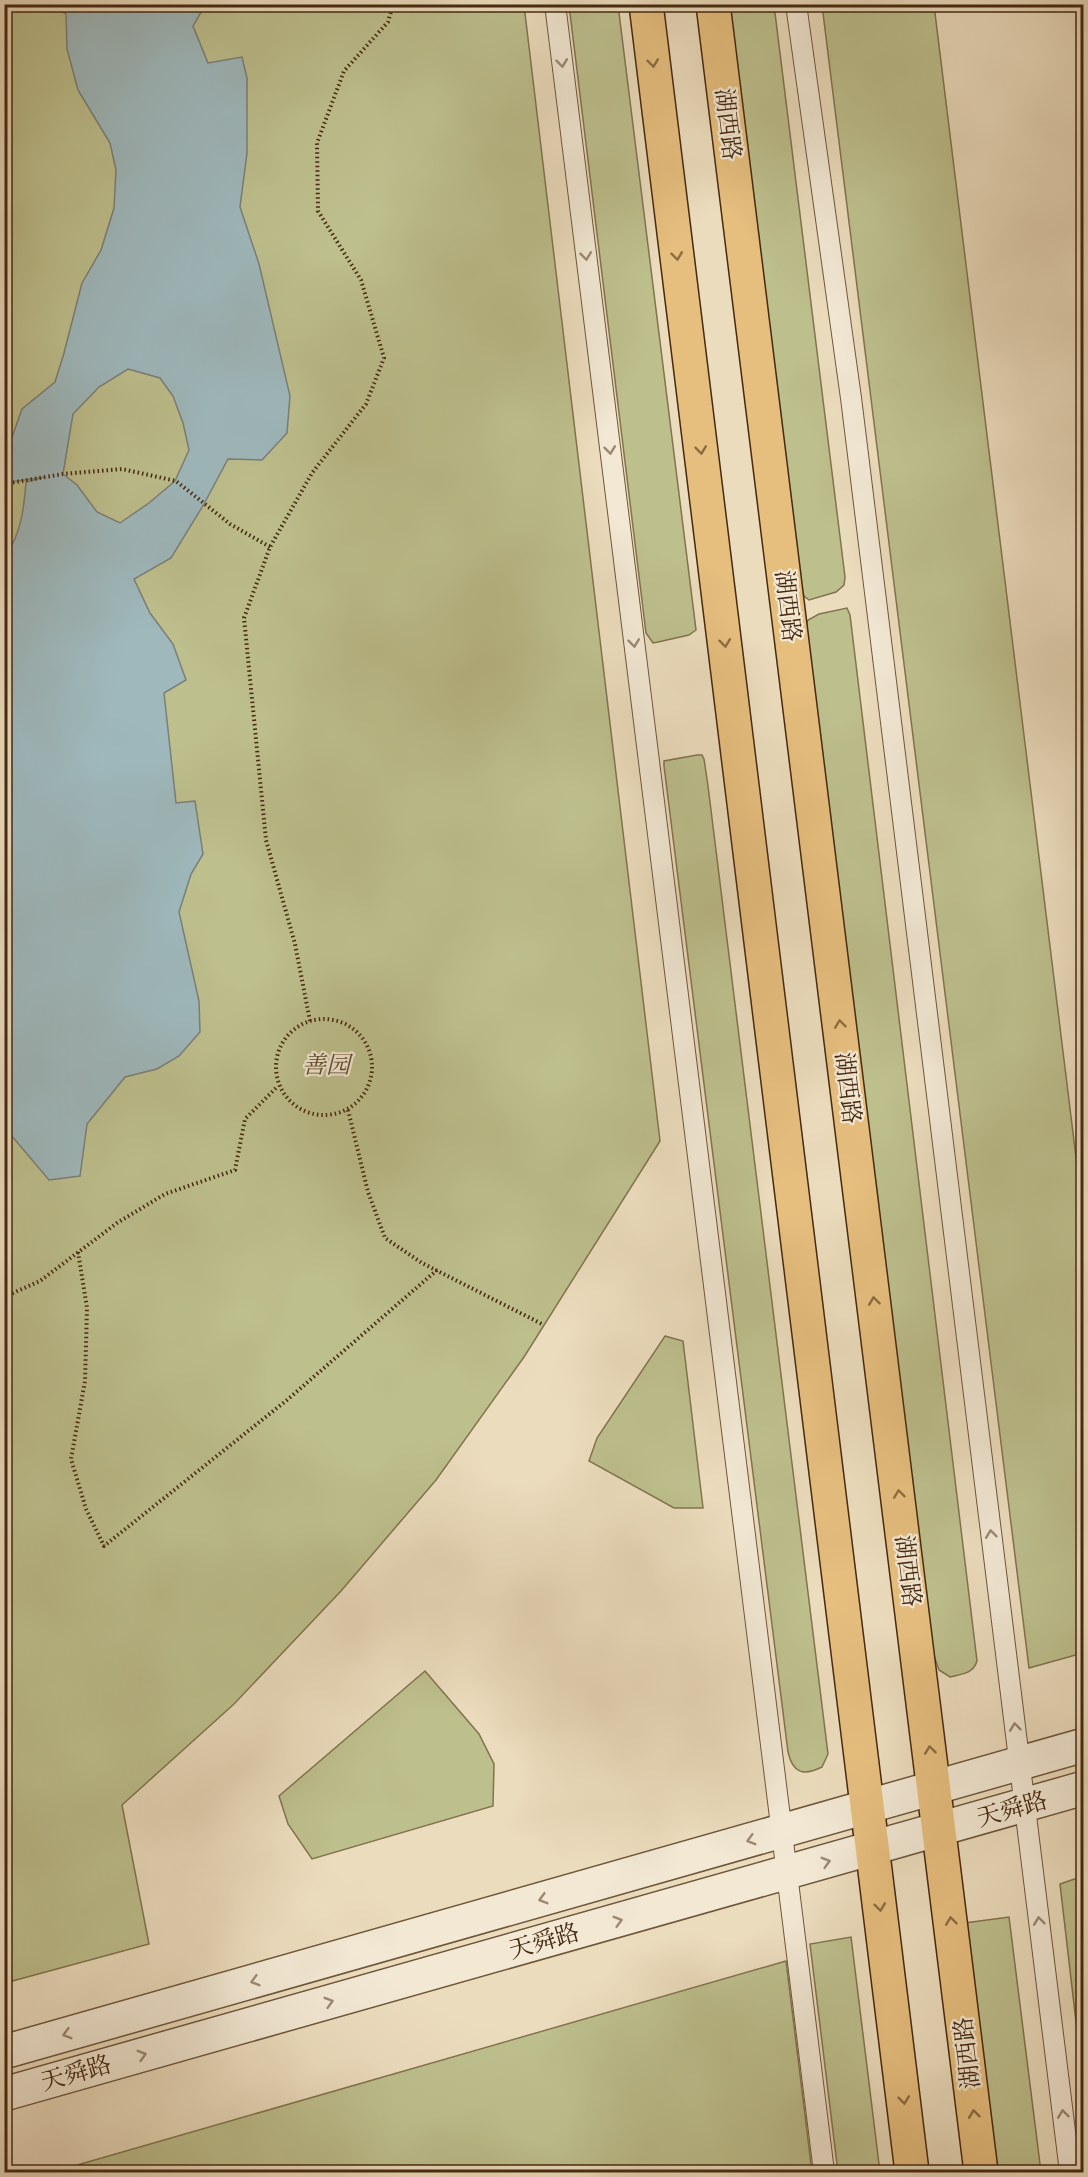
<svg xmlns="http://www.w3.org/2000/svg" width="1088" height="2177" font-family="'IM FELL Great Primer','Noto Serif SC',serif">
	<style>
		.green { fill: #bdbf8d; stroke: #82744e; stroke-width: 1.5 }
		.water { fill: #9eb8bc; stroke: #7b7f77; stroke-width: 1.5; fill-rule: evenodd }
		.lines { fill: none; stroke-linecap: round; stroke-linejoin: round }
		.service-casing { stroke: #6f563b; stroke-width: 22 }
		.tertiary-casing { stroke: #6f563b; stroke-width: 36 }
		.primary-casing { stroke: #462910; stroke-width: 36 }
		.path { stroke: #462910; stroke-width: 4; stroke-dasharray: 1.5 3; stroke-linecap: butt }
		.service { stroke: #f2e8d4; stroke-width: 20 }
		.tertiary { stroke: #f2e8d4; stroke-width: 33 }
		.primary { stroke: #e6be7e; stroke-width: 33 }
		.oneway { stroke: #9c8872 }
		.oneway2 { stroke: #8e6c42 }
		.labels { text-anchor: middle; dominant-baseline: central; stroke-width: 4.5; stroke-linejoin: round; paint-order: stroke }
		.street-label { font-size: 24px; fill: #462910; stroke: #f2e8d4 }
		.park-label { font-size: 24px; font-style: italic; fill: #5e4729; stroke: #f2e8d4 }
	</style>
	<rect width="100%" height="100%" fill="#ebdcbd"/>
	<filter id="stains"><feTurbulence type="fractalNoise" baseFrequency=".00333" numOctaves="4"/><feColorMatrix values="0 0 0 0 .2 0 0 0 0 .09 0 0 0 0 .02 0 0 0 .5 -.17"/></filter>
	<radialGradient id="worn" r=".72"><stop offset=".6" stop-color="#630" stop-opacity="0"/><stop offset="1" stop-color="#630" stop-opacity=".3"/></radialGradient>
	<g class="green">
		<polygon points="5,5 524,5 660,1141 524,1357 436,1480 341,1591 234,1704 122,1805 149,1944 5,1983"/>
		<polygon points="569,5 618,5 696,630 689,635 658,642 653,643 646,633"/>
		<polygon points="729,5 774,5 845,577 844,585 836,592 809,600 804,596 801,588"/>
		<polygon points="822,5 934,5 1083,1214 1083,1653 1029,1668"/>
		<path d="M847 608 850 615 977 1661C973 1674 962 1674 950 1677L939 1670 933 1653 805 627 808 620 819 614Z"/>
		<path d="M697 755H702L704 759 708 786 828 1754 822 1767C804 1776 793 1774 788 1752L664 766V761Z"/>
		<polygon points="665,1336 683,1341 703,1508 674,1508 589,1461 597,1438"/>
		<polygon points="425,1671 479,1734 494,1764 493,1806 312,1859 288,1824 279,1796"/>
		<polygon points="1083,1876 1084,1876 1083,2082 1060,1884"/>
		<polygon points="1009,1917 1041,2172 997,2172 965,1923"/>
		<polygon points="851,1937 880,2172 838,2172 810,1944"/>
		<polygon points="786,1961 812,2172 53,2172"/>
	</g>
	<path class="water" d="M52 5H200L204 7 193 26 208 63 242 57 247 78V153L240 207 259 264 290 396 287 433 262 460 228 459 204 504 171 558 134 579 150 613 173 644 186 680 164 693 176 803 195 801 203 854 191 874 179 912 199 1001 200 1032 179 1056 157 1069 125 1077 87 1124 80 1176 49 1180 5 1128V556C21 535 24 508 26 482L45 477 5 483V457L22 409 55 382 64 353 82 283 101 250 114 208 116 170 110 143 78 90 67 49 66 14ZM128 369 160 378 173 396 183 423 189 450 175 481 149 503 120 523 97 512 77 485 63 474 73 414 99 387Z"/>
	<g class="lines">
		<g class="service-casing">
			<g id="service">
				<polyline points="555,4 824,2172"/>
				<polyline points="796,4 851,398 1070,2172"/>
			</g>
		</g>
		<g class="tertiary-casing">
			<g id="tertiary">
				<polyline points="4,2052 1084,1745"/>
				<polyline points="4,2094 1084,1788"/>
			</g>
		</g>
		<g class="primary-casing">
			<g id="primary">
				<polyline points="646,4 912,2172"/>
				<polyline points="713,4 981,2172"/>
			</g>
		</g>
		<g class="path">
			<polyline points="4,484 63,474 122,469 176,481 230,524 270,547"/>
			<circle cx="324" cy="1067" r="48"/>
			<polyline points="310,1021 295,944 266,840 244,618 270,547 312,473 366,404 384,358 361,280 318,211 317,143 344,71 388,22 393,4"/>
			<polyline points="348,1110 368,1192 385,1238 422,1263 544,1325"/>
			<polyline points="78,1252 87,1308 85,1381 71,1459 86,1509 104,1546 287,1400 437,1270"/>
			<polyline points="4,1297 40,1281 117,1223 165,1194 235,1170 245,1119 278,1086"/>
		</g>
		<use href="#service" class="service"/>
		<use href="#tertiary" class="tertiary"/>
		<use href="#primary" class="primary"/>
	</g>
	<defs><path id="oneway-chevron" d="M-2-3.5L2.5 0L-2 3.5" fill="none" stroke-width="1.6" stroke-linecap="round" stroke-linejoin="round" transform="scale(1.5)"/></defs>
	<g class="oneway">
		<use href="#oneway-chevron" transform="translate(562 63) rotate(83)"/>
		<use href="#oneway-chevron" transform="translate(586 256) rotate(83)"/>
		<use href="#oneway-chevron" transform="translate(610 450) rotate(83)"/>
		<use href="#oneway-chevron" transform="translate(634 643) rotate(83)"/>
		<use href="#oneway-chevron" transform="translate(991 1534) rotate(-97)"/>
		<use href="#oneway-chevron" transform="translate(1015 1727) rotate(-97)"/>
		<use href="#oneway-chevron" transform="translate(751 1840) rotate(164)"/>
		<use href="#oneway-chevron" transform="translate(826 1862) rotate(-16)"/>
		<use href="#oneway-chevron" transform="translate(543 1899) rotate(164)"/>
		<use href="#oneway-chevron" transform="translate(618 1921) rotate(-16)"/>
		<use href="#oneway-chevron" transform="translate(1039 1921) rotate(-97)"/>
		<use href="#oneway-chevron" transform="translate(255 1981) rotate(164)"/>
		<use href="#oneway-chevron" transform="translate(329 2002) rotate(-16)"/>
		<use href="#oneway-chevron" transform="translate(67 2034) rotate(164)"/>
		<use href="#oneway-chevron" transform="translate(142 2055) rotate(-16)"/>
		<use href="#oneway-chevron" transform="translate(1063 2114) rotate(-97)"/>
	</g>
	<g class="oneway2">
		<use href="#oneway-chevron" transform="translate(653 63) rotate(83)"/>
		<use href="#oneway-chevron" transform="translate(677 256) rotate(83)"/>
		<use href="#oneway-chevron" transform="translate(701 450) rotate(83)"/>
		<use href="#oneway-chevron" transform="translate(725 643) rotate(83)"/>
		<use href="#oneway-chevron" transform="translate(840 1024) rotate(-97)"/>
		<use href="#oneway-chevron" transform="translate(874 1301) rotate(-97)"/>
		<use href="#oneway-chevron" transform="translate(899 1494) rotate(-97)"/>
		<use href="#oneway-chevron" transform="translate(930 1750) rotate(-97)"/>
		<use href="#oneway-chevron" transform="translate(880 1907) rotate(83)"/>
		<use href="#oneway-chevron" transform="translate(951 1921) rotate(-97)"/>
		<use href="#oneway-chevron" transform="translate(904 2100) rotate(83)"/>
		<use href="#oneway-chevron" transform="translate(974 2114) rotate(-97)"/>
	</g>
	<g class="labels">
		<g class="street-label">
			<text transform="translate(728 124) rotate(83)">湖西路</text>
			<text transform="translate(788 606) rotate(83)">湖西路</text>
			<text transform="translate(848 1088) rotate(83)">湖西路</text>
			<text transform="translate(908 1571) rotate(83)">湖西路</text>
			<text transform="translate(1012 1809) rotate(-16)">天舜路</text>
			<text transform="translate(544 1941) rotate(-16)">天舜路</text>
			<text transform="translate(967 2053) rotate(-97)">湖西路</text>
			<text transform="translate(76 2073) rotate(-16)">天舜路</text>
		</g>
		<g class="park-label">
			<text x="326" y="1065">善园</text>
		</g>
	</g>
	<rect width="1088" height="2177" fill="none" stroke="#ebdcbd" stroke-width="24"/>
	<rect x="6" y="6" width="1076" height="2165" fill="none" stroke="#462910" stroke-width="3"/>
	<rect x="12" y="12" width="1064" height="2153" fill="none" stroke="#462910" stroke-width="1.5"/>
	<rect width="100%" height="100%" filter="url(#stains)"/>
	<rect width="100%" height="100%" fill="url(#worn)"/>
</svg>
